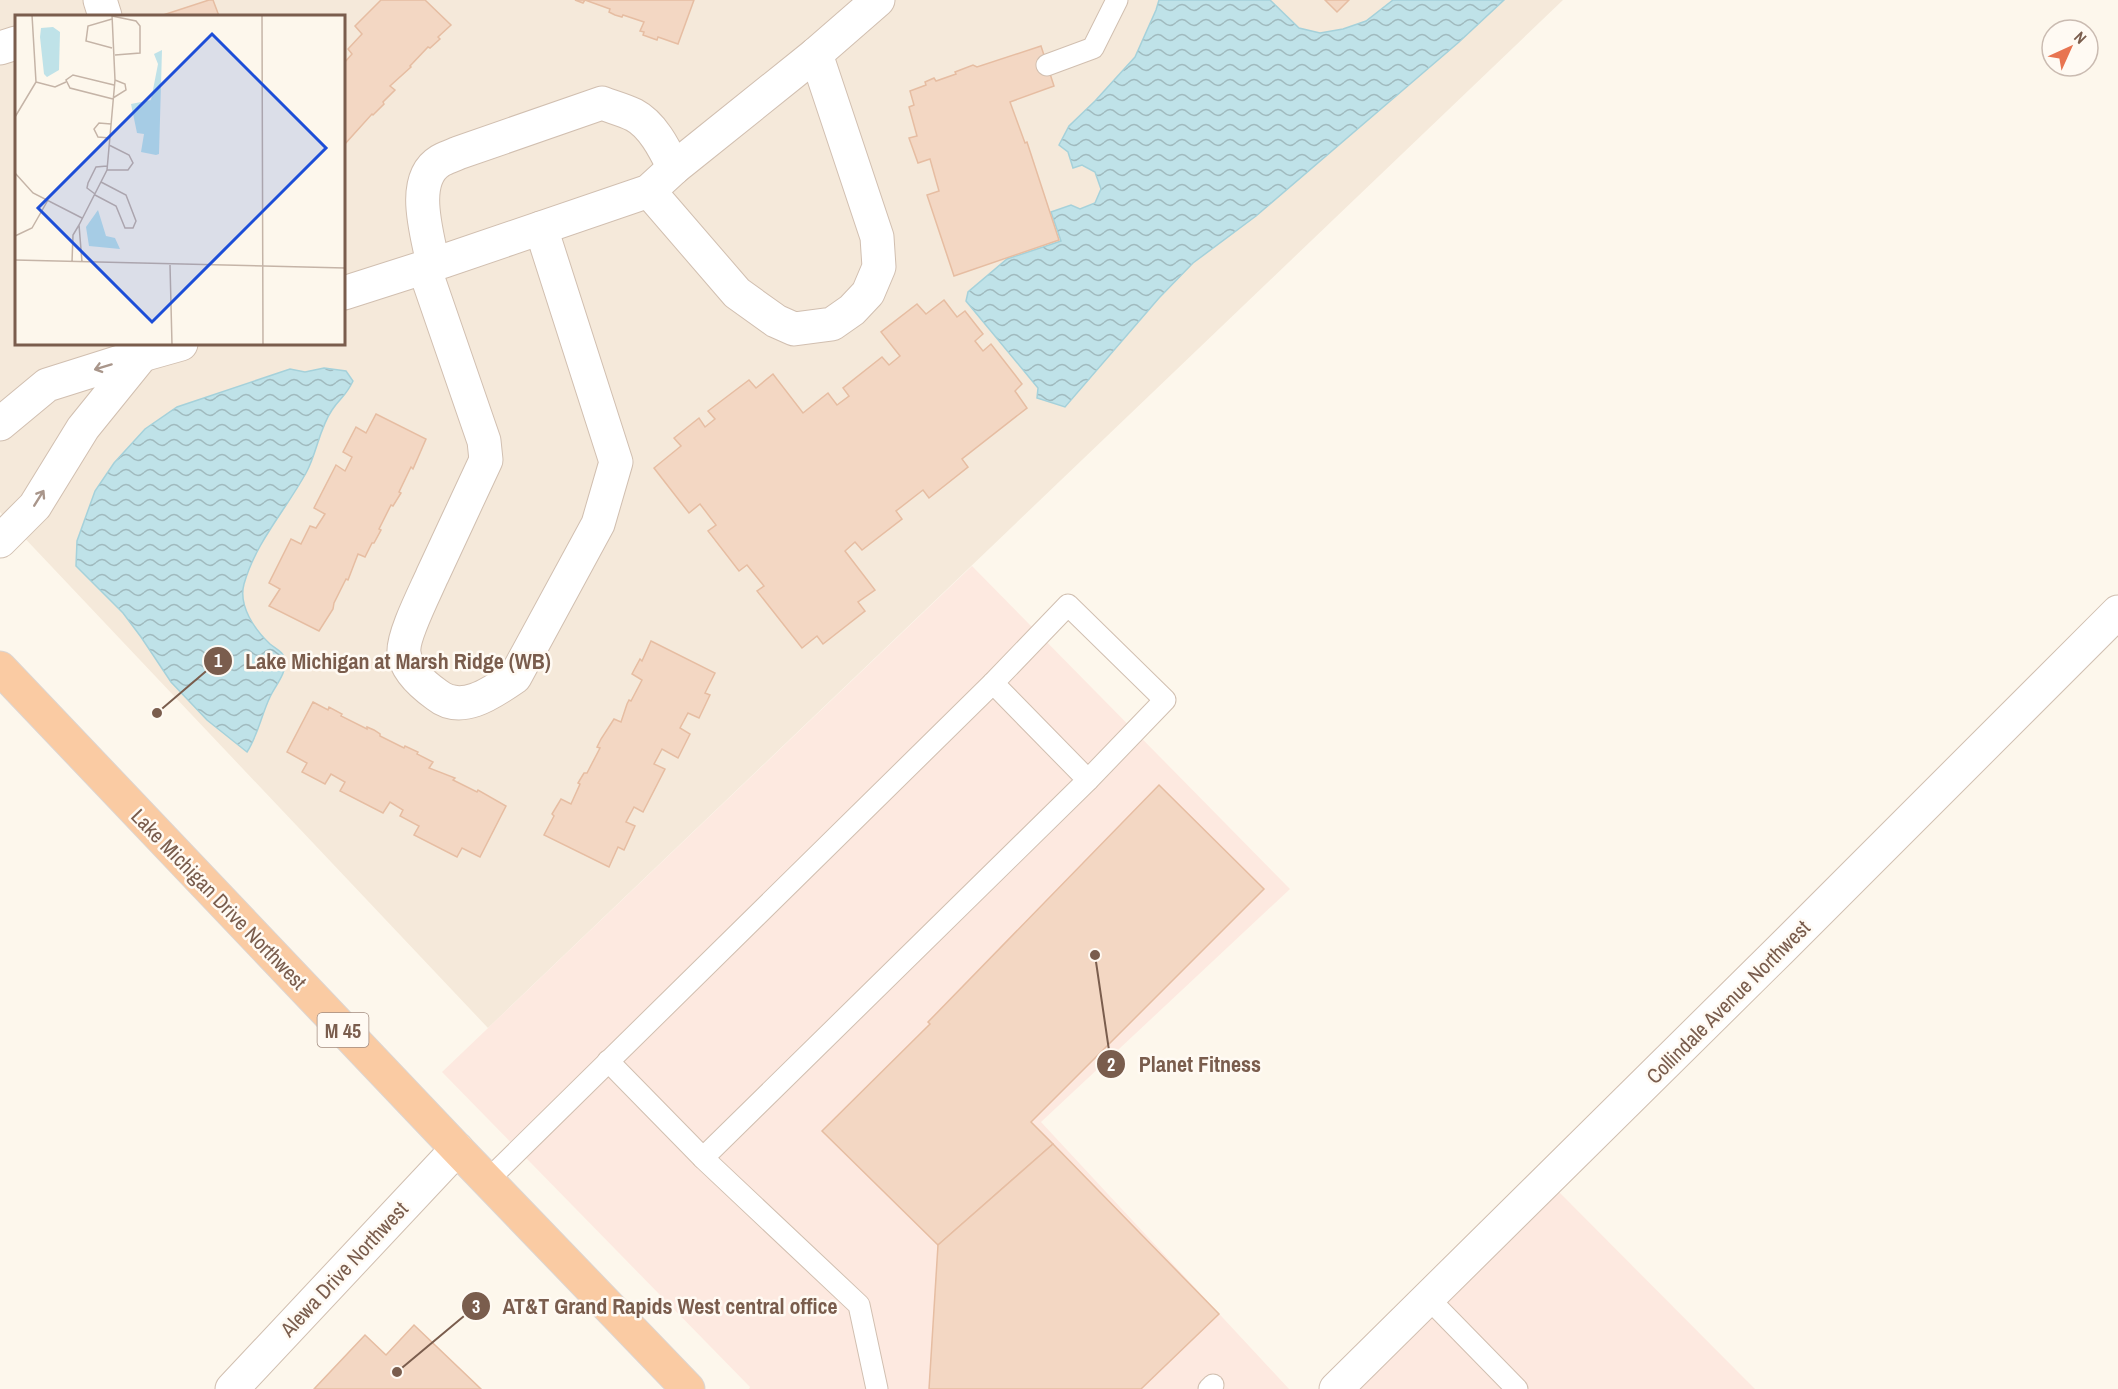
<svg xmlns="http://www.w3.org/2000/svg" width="2118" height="1389" font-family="'Archivo Narrow',sans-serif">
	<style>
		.residential { fill: #f5e9da; fill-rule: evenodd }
		.commercial { fill: #fde9e0 }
		.water { fill: url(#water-waves); stroke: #a5d1da; stroke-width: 1.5 }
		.building { fill: #f3d7c3; stroke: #e6bda2; stroke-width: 1.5 }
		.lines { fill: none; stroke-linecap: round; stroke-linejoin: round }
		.service-casing { stroke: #d1bfb0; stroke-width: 23 }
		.minor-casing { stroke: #d1bfb0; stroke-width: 35 }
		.trunk-casing { stroke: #dcd5d1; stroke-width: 35 }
		.service { stroke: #fff; stroke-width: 21 }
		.minor { stroke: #fff; stroke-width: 33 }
		.trunk { stroke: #facba3; stroke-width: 33 }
		.oneway { stroke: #a9968b }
		.labels { text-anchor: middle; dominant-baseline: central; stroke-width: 5; stroke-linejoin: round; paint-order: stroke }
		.shield { fill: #fffaf3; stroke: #a28c7f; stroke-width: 1.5 }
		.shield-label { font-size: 20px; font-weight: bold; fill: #7a5d4d }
		.street-label { font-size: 21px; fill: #7a5d4d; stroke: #fffaf3 }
		.inset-road { fill: none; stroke: #c5b4a7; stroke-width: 1.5 }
		.view { fill: #1d4ed8; fill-opacity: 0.15; stroke: #1d4ed8; stroke-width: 3 }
		.inset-edge { fill: none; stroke: #7a5d4d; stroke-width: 3 }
		.leader { fill: none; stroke: #7a5d4d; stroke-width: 2 }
		.callout-dot { fill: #7a5d4d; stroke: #fffaf3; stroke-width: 2 }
		.mark-label { font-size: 18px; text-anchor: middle; font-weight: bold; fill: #fff }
		.callout-label { font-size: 22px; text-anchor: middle; font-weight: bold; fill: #7a5d4d; stroke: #fffaf3; stroke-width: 5; stroke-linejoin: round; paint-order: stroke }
	</style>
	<defs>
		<pattern id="water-waves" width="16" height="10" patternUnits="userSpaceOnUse" patternTransform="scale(1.5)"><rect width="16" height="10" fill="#bfe2e8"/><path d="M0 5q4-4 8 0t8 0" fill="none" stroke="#a0babe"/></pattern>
	</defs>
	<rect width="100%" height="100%" fill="#fdf7ec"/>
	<path class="residential" d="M0 0H1563L488 1028 0 512ZM16 16H344V344H16Z"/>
	<g class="commercial">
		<polygon points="972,566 1290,889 1041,1122 1289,1389 749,1389 750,1387 442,1072"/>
		<polygon points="1553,1186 1755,1389 1353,1389"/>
	</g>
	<g class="water">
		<polygon points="1159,0 1270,0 1299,28 1320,33 1343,29 1366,21 1393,0 1504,0 1459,42 1256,216 1193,263 1159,298 1065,407 1037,398 1038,388 966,301 968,292 1007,259 1061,241 1051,212 1071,205 1080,209 1095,203 1101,189 1095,172 1082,165 1073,168 1068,152 1059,145 1069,126 1095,101 1135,57 1156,10"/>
		<path d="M324 368 346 371 353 381C346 396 340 398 332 410 319 429 317 453 306 473 285 511 256 542 244 584 238 606 255 630 270 644 276 649 284 652 285 660 287 673 275 686 270 697 261 716 258 735 247 752L207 720 171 682 141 637 123 613 76 566 77 541 95 491 114 463 145 429 177 407 290 369 305 372Z"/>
	</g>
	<g class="building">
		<polygon points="209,0 213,0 219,16 160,16"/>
		<polygon points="381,0 425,0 451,25 438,37 440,39 430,48 428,47 410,66 411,67 390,86 395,90 383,102 384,104 373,115 372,114 344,145 344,63 352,54 348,49 362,34 355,26"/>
		<polygon points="575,0 694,0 678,44 658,37 657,40 643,35 644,32 640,31 644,22 623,15 622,17 615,15 609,12 610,9 585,0 583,3"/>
		<polygon points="1325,0 1349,0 1337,12"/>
		<polygon points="1041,46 1054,86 1010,102 1025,143 1027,142 1059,240 954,276 927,195 939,191 930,159 918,163 909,138 917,136 909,107 914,105 910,91 926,85 925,82 934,78 936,81 956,74 955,72 973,65 977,67"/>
		<polygon points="944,300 957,317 965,311 983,334 975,341 983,351 991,344 1022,384 1015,391 1027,408 962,459 968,467 929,498 923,490 896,511 902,519 862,550 855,542 845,551 875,590 858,602 865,611 823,644 817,636 802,648 757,591 764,586 747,565 739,571 708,531 716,525 700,504 689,513 654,468 681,446 674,438 699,418 705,427 715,419 708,411 749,380 756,388 773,374 803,413 828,393 837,405 849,396 843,388 882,357 889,365 900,356 881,332 917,304 926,314"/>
		<polygon points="376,414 426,439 413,469 411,467 399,492 401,493 393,506 391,505 379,529 381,530 374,543 372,543 365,557 358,554 348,580 346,579 334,603 333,609 319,631 269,606 280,589 269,583 291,539 301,544 310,526 316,528 325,514 314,508 336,465 345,471 352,457 343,452 356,427 366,433"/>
		<polygon points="651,641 715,673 705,693 710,695 699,718 688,713 680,728 690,734 678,758 662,749 654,764 665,769 643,812 634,807 626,822 635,826 624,850 618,847 609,867 544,835 554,816 552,814 561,799 571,804 580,784 578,783 584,773 587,773 600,748 597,747 601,739 614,719 621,722 627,704 629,700 631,701 642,680 632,674 640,659 642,661"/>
		<polygon points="313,702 328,710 329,707 342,714 341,716 367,729 367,727 374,730 380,734 380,736 404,748 405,746 418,752 417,754 433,762 429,768 455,778 453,780 477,792 478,790 506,806 480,857 462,848 457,857 414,835 419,826 400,816 403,810 390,802 383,813 340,791 345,782 331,774 325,784 302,772 307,763 287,752"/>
		<polygon points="1159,785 1264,889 1031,1122 1053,1144 938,1245 822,1131 930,1024 928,1022"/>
		<polygon points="1053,1144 1219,1314 1141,1389 929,1389 938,1245"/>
		<polygon points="414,1325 481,1389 314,1389 365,1335 386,1355"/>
	</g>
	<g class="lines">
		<g class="service-casing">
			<g id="service">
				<polyline points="1047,65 1093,48 1117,0"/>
				<polyline points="993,683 1068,605 1165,700 1088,780"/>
				<polyline points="608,1061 703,1158 859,1305 877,1389"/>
				<polyline points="487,1181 993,683 1088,780 703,1158"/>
				<polyline points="1428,1298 1517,1389"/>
				<polyline points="1209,1389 1213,1385"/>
			</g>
		</g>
		<g class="minor-casing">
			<g id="minor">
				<polyline points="100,0 105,16"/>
				<polyline points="0,48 16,43"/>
				<polyline points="649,191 737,293 776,321 794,329 832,324 852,310 868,293 879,267 877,237 816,54"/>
				<path d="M433 264C428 236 409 180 440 161 445 158 452 156 458 153L602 103C612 107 624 110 634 115 653 125 665 150 674 168"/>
				<path d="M424 267 484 441 486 460C468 499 450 537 432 576 425 592 402 637 404 653 406 670 423 685 437 695 462 715 493 692 515 677L598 524 616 462 541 228"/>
				<polyline points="344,293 444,261 649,191 674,168 816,54 878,0"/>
				<polyline points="142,355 181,344"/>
				<polyline points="0,424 47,385 142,355 83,428 35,506 0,541"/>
				<polyline points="232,1389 457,1149"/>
				<polyline points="1336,1389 1780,950 2118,612"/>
			</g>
		</g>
		<g class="trunk-casing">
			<polyline id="trunk" points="0,668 457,1149 688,1389"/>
		</g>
		<use href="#service" class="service"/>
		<use href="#minor" class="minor"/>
		<use href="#trunk" class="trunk"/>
	</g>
	<defs><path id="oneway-shaft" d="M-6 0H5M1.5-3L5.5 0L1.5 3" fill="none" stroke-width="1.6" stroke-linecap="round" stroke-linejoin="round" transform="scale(1.5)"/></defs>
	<g class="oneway">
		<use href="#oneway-shaft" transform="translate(103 367) rotate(163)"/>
		<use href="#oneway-shaft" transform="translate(39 498) rotate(-58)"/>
	</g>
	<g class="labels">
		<rect class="shield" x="317.5" y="1013" width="51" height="34" rx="4.5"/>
		<g class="shield-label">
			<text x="343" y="1030">M 45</text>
		</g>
		<g class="street-label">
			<text transform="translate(219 899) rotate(46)">Lake Michigan Drive Northwest</text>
			<text transform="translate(1728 1002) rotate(-45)">Collindale Avenue Northwest</text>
			<text transform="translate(344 1269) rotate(-47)">Alewa Drive Northwest</text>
		</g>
	</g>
	<g transform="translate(15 15)">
		<rect width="330" height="330" fill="#fdf7ec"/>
		<path d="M38 12 45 17 44 55 32 62 29 59 25 22 26 13ZM147 35 144 139 141 140 126 137 129 119 122 118 116 89 136 85 143 49 139 39ZM83 195 91 221 100 223 105 234 74 231 71 212Z" fill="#bfe2e8"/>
		<path class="inset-road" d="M247 0 248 330M97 1 121 6 125 11V38L100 40M97 4 73 11 71 26 97 33M21 67 40 72 51 67M98 83 111 75 110 69 100 65M98 84 55 73 51 65 58 60 99 70M0 102 21 67 17 0M95 123 83 122 79 114 84 108 96 109M92 155H113L118 148 114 140 94 130M0 158 18 178 67 203M80 179 72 173 73 168 81 152 92 151M80 180 101 191 110 213H118L121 206 111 180 86 167M64 210 92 155 100 65 97 0M0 221 17 213 33 185M0 245 330 253M57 247 58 220 64 210 67 247M155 250 157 330"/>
		<path class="view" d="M197 19 311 133 137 307 23 193Z"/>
		<rect width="330" height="330" class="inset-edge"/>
	</g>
	<path class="leader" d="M157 713L218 661M1095 955L1111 1064M397 1372L476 1306"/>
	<g class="callout-dot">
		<circle cx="157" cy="713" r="6"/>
		<circle cx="1095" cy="955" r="6"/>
		<circle cx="397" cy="1372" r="6"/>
		<circle cx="218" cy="661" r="15"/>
		<circle cx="1111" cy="1064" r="15"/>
		<circle cx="476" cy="1306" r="15"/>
	</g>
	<g class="mark-label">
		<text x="218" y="667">1</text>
		<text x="1111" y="1071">2</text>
		<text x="476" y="1313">3</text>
	</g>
	<g class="callout-label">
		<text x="398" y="669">Lake Michigan at Marsh Ridge (WB)</text>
		<text x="1200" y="1072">Planet Fitness</text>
		<text x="670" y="1314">AT&amp;T Grand Rapids West central office</text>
	</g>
	<g transform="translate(2070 48) rotate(45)"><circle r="28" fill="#fffaf3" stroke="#cabbb1" stroke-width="1.5"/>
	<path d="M0-4.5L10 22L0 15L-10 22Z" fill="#e87450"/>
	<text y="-9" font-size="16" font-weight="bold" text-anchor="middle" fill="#7a5d4d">N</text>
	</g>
</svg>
